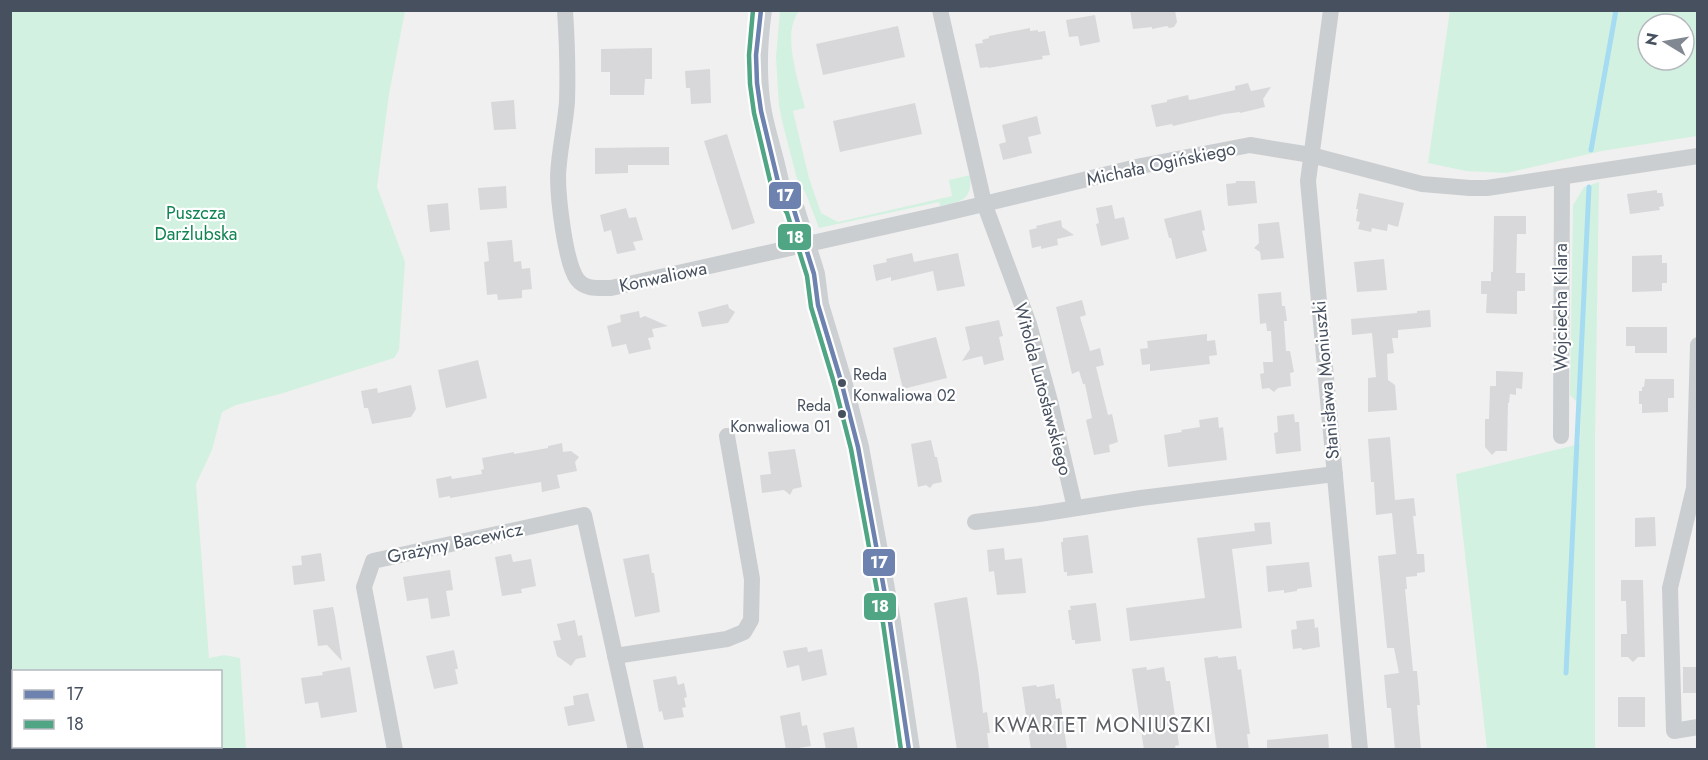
<svg xmlns="http://www.w3.org/2000/svg" width="1708" height="760" font-family="Jost,sans-serif">
	<style>
		.green { fill: #d3f1e1; fill-rule: evenodd }
		.lines { fill: none; stroke-linecap: round; stroke-linejoin: round }
		.stream { stroke: #a5dcf1; stroke-width: 5 }
		.building { fill: #d8d8da }
		.street { stroke: #cbced1; stroke-width: 16 }
		.secondary { stroke: #ccd0d3; stroke-width: 22 }
		.bus-1-casing { stroke: #fff; stroke-width: 9 }
		.bus-2-casing { stroke: #fff; stroke-width: 9 }
		.bus-1 { stroke: #6d82af; stroke-width: 4.5 }
		.bus-2 { stroke: #50a684; stroke-width: 4.5 }
		.bus-dot { fill: #46505e; stroke: #fff; stroke-width: 2 }
		.labels { text-anchor: middle; dominant-baseline: central; stroke-width: 4.5; stroke-linejoin: round; paint-order: stroke }
		.bus-label { font-size: 16px; fill: #46505e; stroke: #fff; text-anchor: start }
		.street-label { font-size: 18px; fill: #46505e; stroke: #fff }
		.park-label { font-size: 18px; fill: #118453; stroke: #fff }
		.neighbourhood-label { font-size: 20px; letter-spacing: 1.5px; fill: #5b5e64; stroke: #fff }
		.line-badge { stroke: #fff; stroke-width: 2 }
		.badge-label { font-size: 16px; text-anchor: middle; font-weight: bold; fill: #fff }
	</style>
	<rect width="100%" height="100%" fill="#f1f0f0"/>
	<g class="green">
		<path d="M1450 10 1697 11V136L1602 151 1507 173 1466 171 1428 163ZM1648 24H1684V60H1648Z"/>
		<path d="M10 11H405L389 94 377 187 405 262 399 350 394 358 280 394 236 405 222 412 212 450 196 484 209 658 224 655 240 658 246 749H11ZM14 672H220V746H14Z"/>
		<path d="M780 11H799C781 33 799 82 805 108L793 111 809 178 821 213 838 222 952 196 949 180 970 175C973 200 961 202 940 206L939 202 819 228 806 194 797 179 783 125 779 106 776 57Z"/>
		<polygon points="1599,182 1595,441 1595,749 1487,749 1456,474 1580,444 1581,406 1570,395 1573,205 1584,187"/>
	</g>
	<g class="lines">
		<g class="stream">
			<polyline points="1591,150 1616,10"/>
			<polyline points="1566,673 1589,187"/>
		</g>
	</g>
	<g class="building">
		<polygon points="1130,10 1175,10 1177,22 1174,27 1169,28 1167,26 1152,29 1152,27 1133,29"/>
		<polygon points="1095,15 1100,42 1080,46 1078,36 1069,37 1066,20"/>
		<polygon points="898,26 905,57 823,75 816,44"/>
		<polygon points="1030,28 1030,31 1038,30 1038,32 1045,31 1050,55 1042,56 1043,59 988,68 988,67 980,68 975,44 983,43 982,40 989,38 989,36"/>
		<polygon points="652,48 652,79 645,79 644,95 610,95 610,72 601,72 601,49"/>
		<polygon points="710,69 711,103 691,104 690,88 686,88 685,71"/>
		<polygon points="1248,83 1251,91 1271,87 1263,99 1265,107 1240,113 1240,112 1224,114 1173,126 1172,124 1156,127 1151,105 1167,102 1167,100 1188,95 1189,100 1195,99 1235,90 1235,86"/>
		<polygon points="514,100 516,129 494,130 491,102"/>
		<polygon points="915,103 922,134 840,152 833,121"/>
		<polygon points="1037,116 1041,134 1028,137 1032,153 1003,160 999,144 1006,142 1002,125"/>
		<polygon points="727,134 755,223 732,230 704,141"/>
		<polygon points="669,147 669,165 628,165 628,173 595,174 595,148"/>
		<polygon points="1236,181 1255,181 1257,203 1228,206 1226,184 1236,183"/>
		<polygon points="506,186 507,208 480,210 478,188"/>
		<polygon points="1657,190 1657,193 1662,193 1664,206 1659,207 1660,210 1630,214 1627,194"/>
		<polygon points="1359,193 1404,203 1398,227 1388,224 1387,231 1372,228 1371,232 1358,229 1360,222 1356,221 1358,209 1356,209"/>
		<polygon points="448,203 450,230 430,232 427,205"/>
		<polygon points="1112,205 1115,219 1124,217 1129,239 1101,246 1096,224 1099,223 1096,208"/>
		<polygon points="626,208 629,218 636,217 643,240 633,242 636,250 617,254 611,230 604,232 600,215"/>
		<polygon points="1201,210 1205,230 1202,231 1207,251 1176,259 1171,238 1169,238 1164,219"/>
		<polygon points="1494,216 1526,216 1526,234 1517,234 1516,273 1525,273 1525,291 1517,291 1517,314 1486,313 1487,294 1481,294 1481,281 1491,281 1491,272 1493,272"/>
		<polygon points="1061,220 1062,227 1074,235 1057,239 1058,245 1041,249 1041,246 1032,248 1029,230 1037,228 1036,226"/>
		<polygon points="1279,222 1284,258 1261,260 1260,252 1254,248 1259,243 1258,224"/>
		<polygon points="512,240 514,262 521,261 522,269 530,268 532,289 522,290 522,298 498,300 497,294 487,295 484,262 489,261 487,242"/>
		<polygon points="912,253 914,262 958,253 965,286 937,291 933,271 891,281 891,277 876,281 873,265 887,262 886,259"/>
		<polygon points="1662,255 1662,263 1667,263 1667,283 1662,283 1662,291 1632,292 1632,256"/>
		<polygon points="1384,259 1387,290 1357,292 1354,262"/>
		<polygon points="1281,292 1282,306 1285,306 1287,321 1284,321 1286,351 1290,351 1294,372 1290,373 1291,386 1278,388 1274,392 1269,388 1262,389 1260,374 1264,373 1263,362 1273,362 1271,331 1267,331 1266,323 1260,324 1258,294"/>
		<polygon points="1082,300 1086,315 1080,317 1090,351 1100,348 1104,365 1096,367 1108,415 1112,414 1118,442 1109,445 1110,452 1094,455 1086,420 1092,418 1085,384 1083,384 1079,371 1072,374 1056,307"/>
		<polygon points="728,304 729,308 735,312 728,323 702,327 698,312"/>
		<polygon points="1430,310 1431,327 1398,330 1398,338 1392,338 1394,353 1387,354 1388,380 1395,385 1397,410 1368,412 1368,378 1376,377 1372,333 1352,335 1351,319 1417,313 1417,311"/>
		<polygon points="639,311 640,318 645,316 668,326 652,329 654,337 648,338 651,349 629,354 626,344 612,347 607,326 621,322 620,315"/>
		<polygon points="999,320 1003,336 999,337 1004,360 984,365 982,356 962,361 970,349 965,327"/>
		<polygon points="1626,327 1667,327 1667,353 1635,353 1635,346 1626,346"/>
		<polygon points="1207,334 1207,341 1215,340 1217,355 1209,356 1210,364 1150,371 1150,364 1142,365 1140,349 1148,348 1147,341"/>
		<polygon points="936,337 947,378 903,389 893,348"/>
		<polygon points="478,360 487,398 446,408 438,370"/>
		<polygon points="1496,371 1523,372 1522,389 1516,388 1516,395 1510,394 1509,403 1508,403 1507,451 1496,451 1492,455 1485,447 1485,419 1489,419 1490,386 1496,386"/>
		<polygon points="1645,379 1674,379 1674,398 1668,398 1668,412 1642,413 1642,404 1639,404 1639,391 1642,391 1642,387 1644,387"/>
		<polygon points="411,385 416,409 411,417 372,424 368,408 364,408 361,391 377,388 378,393"/>
		<polygon points="1294,414 1295,422 1299,422 1301,451 1276,454 1274,433 1278,432 1277,416"/>
		<polygon points="1218,417 1219,428 1223,427 1227,460 1168,467 1164,435 1182,432 1181,430 1200,427 1199,420"/>
		<polygon points="1390,437 1395,500 1414,498 1416,516 1413,516 1417,554 1424,554 1425,572 1417,573 1417,576 1406,577 1407,589 1405,589 1413,671 1417,671 1420,705 1417,705 1421,750 1395,750 1391,708 1387,708 1384,675 1399,673 1394,648 1387,648 1378,556 1396,554 1392,513 1376,515 1374,482 1371,482 1368,439"/>
		<polygon points="931,440 935,457 937,457 942,482 933,484 930,488 926,485 918,487 911,444"/>
		<polygon points="562,443 563,452 571,451 579,457 575,462 577,471 557,475 560,488 542,492 541,482 450,498 450,496 439,498 436,479 451,476 452,479 482,474 481,470 484,469 482,458 514,452 514,454 548,448 548,446"/>
		<polygon points="795,449 802,487 793,489 790,495 784,490 762,493 760,475 771,474 768,452"/>
		<polygon points="1655,517 1656,546 1635,547 1635,518"/>
		<polygon points="1270,522 1272,544 1232,549 1242,628 1130,641 1126,608 1205,598 1197,538 1255,531 1254,523"/>
		<polygon points="1088,535 1093,573 1067,576 1067,572 1064,572 1061,542 1063,542 1063,538"/>
		<polygon points="1004,548 1005,560 1022,558 1026,593 997,595 994,571 989,572 987,550"/>
		<polygon points="321,553 325,581 294,585 292,566 302,565 301,556"/>
		<polygon points="511,554 513,562 531,559 536,586 521,589 522,593 502,596 495,557"/>
		<polygon points="649,554 652,573 654,573 660,612 635,617 623,559"/>
		<polygon points="1309,562 1312,587 1297,589 1297,591 1284,593 1284,590 1268,592 1266,566"/>
		<polygon points="450,570 453,590 446,591 450,616 431,619 428,598 407,601 403,577"/>
		<polygon points="1621,580 1643,580 1645,657 1638,657 1633,662 1628,657 1621,657 1621,634 1627,634 1626,601 1621,601"/>
		<polygon points="967,597 979,676 983,713 987,712 990,733 987,733 989,750 957,750 934,603"/>
		<polygon points="1096,603 1101,641 1075,644 1075,640 1072,640 1068,610 1071,610 1070,606"/>
		<polygon points="333,607 335,616 342,661 327,645 318,646 313,610"/>
		<polygon points="1314,619 1315,628 1318,627 1320,647 1303,650 1301,648 1293,649 1291,630 1297,629 1296,621"/>
		<polygon points="575,620 578,636 582,635 586,657 576,659 571,666 557,656 553,641 561,640 557,624"/>
		<polygon points="807,647 808,652 822,649 827,675 802,681 799,665 787,668 783,651"/>
		<polygon points="454,650 458,669 455,669 458,684 434,689 426,656"/>
		<polygon points="1218,656 1218,658 1236,656 1238,670 1241,669 1250,734 1247,734 1249,750 1217,750 1204,658"/>
		<polygon points="350,667 357,712 321,718 318,702 305,704 301,678 323,675 322,672"/>
		<polygon points="1146,667 1147,670 1164,667 1166,681 1170,681 1179,745 1175,746 1176,750 1144,750 1132,669"/>
		<rect x="1683" y="667" width="14" height="26"/>
		<polygon points="676,676 678,685 684,683 687,697 684,698 686,707 682,708 684,717 664,720 662,711 659,712 653,680"/>
		<polygon points="1054,684 1056,699 1060,698 1067,750 1031,750 1022,687 1036,685 1037,687"/>
		<polygon points="588,693 595,721 568,726 564,707 574,705 573,696"/>
		<rect x="1618" y="697" width="27" height="30"/>
		<polygon points="800,712 802,726 807,725 811,746 786,750 780,716"/>
		<polygon points="854,727 858,750 826,750 823,733"/>
		<polygon points="1328,734 1329,750 1267,750 1267,740"/>
	</g>
	<g class="lines">
		<g class="street">
			<path d="M565 10C567 41 568 72 567 102 565 127 559 151 558 176 558 198 565 262 577 279 585 290 599 288 611 288L942 214 1141 166 1250 145 1311 155 1422 184 1470 188H1487L1698 156"/>
			<polyline points="940,10 984,203 1029,324 1050,401 1075,508"/>
			<polyline points="1331,10 1308,181 1360,750"/>
			<polyline points="1698,345 1694,488 1670,588 1674,731 1698,727"/>
			<polyline points="1561,436 1562,177"/>
			<polyline points="975,522 1039,514 1141,498 1335,474"/>
			<polyline points="615,656 727,639 744,632 751,620 752,579 727,436"/>
			<polyline points="395,750 364,587 373,561 584,515 636,750"/>
		</g>
		<g class="secondary">
			<path d="M761 10C756 45 755 79 761 113 767 143 778 171 781 200"/>
			<polyline points="779,186 794,210 814,274 818,305 841,381 858,447 890,622 909,750"/>
		</g>
		<g class="bus-1-casing">
			<polyline id="bus-1" points="761,10 756,55 757,83 761,111 779,186 794,210 814,274 818,305 841,381 858,447 890,622 909,750"/>
		</g>
		<g class="bus-2-casing">
			<polyline id="bus-2" points="753,10 749,55 750,84 754,113 772,189 787,213 807,276 811,307 834,383 851,449 883,623 901,750"/>
		</g>
		<use href="#bus-1" class="bus-1"/>
		<use href="#bus-2" class="bus-2"/>
	</g>
	<g class="bus-dot">
		<circle cx="842" cy="383" r="5"/>
		<circle cx="842" cy="414" r="5"/>
	</g>
	<g class="labels">
		<g class="bus-label">
			<text x="853" y="374">Reda<tspan x="853" dy="21">Konwaliowa 02</tspan></text>
			<text x="831" y="405" text-anchor="end">Reda<tspan x="831" dy="21">Konwaliowa 01</tspan></text>
		</g>
		<g class="street-label">
			<text transform="translate(1161 164) rotate(-12)">Michała Ogińskiego</text>
			<text transform="translate(663 277) rotate(-12)">Konwaliowa</text>
			<text transform="translate(1561 307) rotate(-90)">Wojciecha Kilara</text>
			<text transform="translate(1326 380) rotate(-95)">Stanisława Moniuszki</text>
			<text transform="translate(1043 389) rotate(75)">Witolda Lutosławskiego</text>
			<text transform="translate(455 543) rotate(-12)">Grażyny Bacewicz</text>
		</g>
		<g class="park-label">
			<text x="196" y="213">Puszcza<tspan x="196" dy="21">Darżlubska</tspan></text>
		</g>
		<g class="neighbourhood-label">
			<text x="1103" y="725">KWARTET MONIUSZKI</text>
		</g>
	</g>
	<g class="line-badge">
		<rect x="768" y="181" width="34" height="29" rx="6" fill="#6d82af"/>
		<rect x="777" y="223" width="35" height="28" rx="6" fill="#50a684"/>
		<rect x="862" y="548" width="34" height="29" rx="6" fill="#6d82af"/>
		<rect x="863" y="592" width="34" height="29" rx="6" fill="#50a684"/>
	</g>
	<g class="badge-label">
		<text x="785" y="201">17</text>
		<text x="795" y="243">18</text>
		<text x="879" y="568">17</text>
		<text x="880" y="612">18</text>
	</g>
	<rect width="1708" height="760" fill="none" stroke="#46505e" stroke-width="24"/>
	<rect x="12" y="670" width="210" height="78" fill="#ffffff" stroke="#b5b9bf" stroke-width="1.5"/>
	<rect x="24" y="690" width="30" height="9" fill="#6d82af" stroke="#b5b9bf" stroke-width="1.5"/>
	<text x="66" y="700" font-size="18" fill="#46505e">17</text>
	<rect x="24" y="720" width="30" height="9" fill="#50a684" stroke="#b5b9bf" stroke-width="1.5"/>
	<text x="66" y="730" font-size="18" fill="#46505e">18</text>
	<g transform="translate(1666 42) rotate(281)"><circle r="28" fill="#ffffff" stroke="#b5b9bf" stroke-width="1.5"/>
	<path d="M0-4.5L10 22L0 15L-10 22Z" fill="#828891"/>
	<text y="-9" font-size="16" font-weight="bold" text-anchor="middle" fill="#46505e">N</text>
	</g>
</svg>
